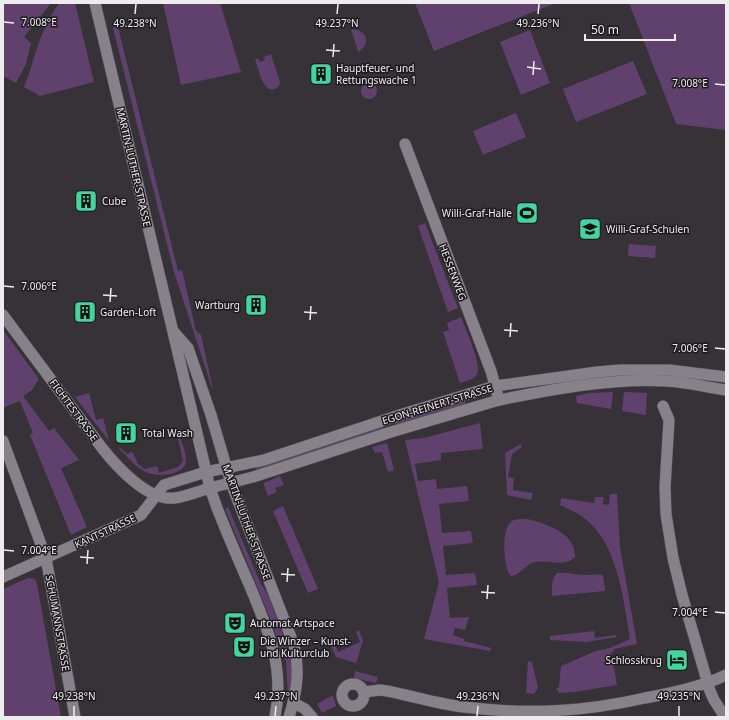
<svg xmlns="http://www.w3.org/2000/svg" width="729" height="720" font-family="'Noto Sans',sans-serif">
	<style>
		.green { fill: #60416e }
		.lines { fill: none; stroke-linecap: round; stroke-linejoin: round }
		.minor-casing { stroke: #545156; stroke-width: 12 }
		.secondary-casing { stroke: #545156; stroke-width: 12 }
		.minor { stroke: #87828a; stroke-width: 11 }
		.secondary { stroke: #87828a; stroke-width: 11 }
		.ticks { fill: none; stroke: #efecf0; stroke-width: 1.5 }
		.labels { text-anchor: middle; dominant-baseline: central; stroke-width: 3; stroke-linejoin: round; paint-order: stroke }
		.poi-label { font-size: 10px; fill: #efecf0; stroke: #1d1b1e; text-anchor: start }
		.street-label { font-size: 10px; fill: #efecf0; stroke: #1d1b1e }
		.ticks-label { font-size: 10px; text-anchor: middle; fill: #efecf0; stroke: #1d1b1e; stroke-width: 3; stroke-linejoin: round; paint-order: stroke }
	</style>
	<rect width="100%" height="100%" fill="#363238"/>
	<g class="green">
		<polygon points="3,3 51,3 24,37 31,43 26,64 16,83 3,76"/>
		<path d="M59 3H75L94 82 40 96 24 87C30 73 33 59 38 45 43 30 50 16 59 3Z"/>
		<polygon points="163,3 220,3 241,72 181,85"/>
		<polygon points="415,3 556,3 434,51"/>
		<polygon points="629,3 726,3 726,130 676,124"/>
		<polygon points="115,25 118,27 178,271 182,270 196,331 201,335 213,389 212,388 174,272 113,28"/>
		<path d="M351 29C367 29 372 44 358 52Z"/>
		<polygon points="530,30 550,83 521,95 500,42"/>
		<path d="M271 54 280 82 279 86C264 100 259 69 255 60L258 58 260 62 265 60 264 57Z"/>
		<polygon points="633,61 647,94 576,122 563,89"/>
		<circle cx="369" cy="91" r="8"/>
		<polygon points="516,113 526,137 483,155 473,131"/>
		<polygon points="425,223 458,308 448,312 418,226"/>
		<polygon points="629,244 656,246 655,258 628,256"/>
		<path d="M461 317C465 328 482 365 477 374 474 380 466 381 460 383L443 332 449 330 447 323Z"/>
		<polygon points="3,330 39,379 32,390 23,396 49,431 54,428 79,460 61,468 87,527 71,535 30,435 33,433 20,401 3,408"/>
		<polygon points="613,392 611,409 577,403 576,396 589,393"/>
		<polygon points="624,392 647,393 646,415 622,411"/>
		<polygon points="89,393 96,420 103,418 109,441 75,397"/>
		<polygon points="465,401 466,404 396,425 395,422"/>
		<polygon points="480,423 483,449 441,453 441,460 415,464 418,481 436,479 437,489 467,486 469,501 439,504 442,533 471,531 473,543 443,546 446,575 475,573 477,585 447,588 450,618 469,617 465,630 455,628 453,635 464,639 464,641 491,648 490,651 424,639 439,582 405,440 424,438"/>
		<polygon points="383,426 384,429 256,470 255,468"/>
		<path d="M180 437C182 444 187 454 186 461 185 476 156 477 146 472 136 468 128 457 120 450L119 447 127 454 131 452 133 453 138 464 145 469 157 466 159 473 178 467 183 461 178 438Z"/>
		<polygon points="387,443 394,470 388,472 382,452 375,453 372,447"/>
		<polygon points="521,444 522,447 512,454 508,477 514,478 513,490 533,493 531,500 507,495 505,453"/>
		<polygon points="280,476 284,485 275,488 277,492 268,496 264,485 264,483"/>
		<path d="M610 494H617L620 547 637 644 614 649V651L611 652 617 685 575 692 559 693 556 688 559 687 561 666 596 651 610 648 630 639C624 602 618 548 589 522 581 514 570 510 560 505L561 498 594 503 595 497H604L603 504 609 505Z"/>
		<polygon points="283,506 318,589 308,593 273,511"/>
		<polygon points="228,507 261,584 269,597 289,652 291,666 292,679 289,698 288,697 286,661 281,653 273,625 225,509"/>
		<path d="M527 519C545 523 577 534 575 557 562 569 547 558 532 563 524 566 520 575 511 576 503 569 502 533 509 524 513 518 520 519 527 519Z"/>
		<path d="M557 573C566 572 574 575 583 575 590 575 596 574 603 575L605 591 552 596C552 588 551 579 557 573Z"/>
		<polygon points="28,578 35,579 37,584 61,717 3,717 3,589"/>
		<polygon points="359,630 363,641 356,663 336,657 330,644 334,642 338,652 360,642 356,632"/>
		<polygon points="594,631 595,638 616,635 616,637 587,642 550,640 550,636"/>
		<polygon points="528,661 532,662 538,688 534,694 526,693"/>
		<polygon points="355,671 378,677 376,683 354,678"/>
		<polygon points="333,695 336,706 322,713 317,704"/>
	</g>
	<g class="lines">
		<g class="minor-casing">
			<g id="minor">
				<polyline points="405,144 491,371 499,400"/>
				<path d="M3 315 102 448C117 467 148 501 174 498 185 497 199 491 210 488"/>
				<polyline points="663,406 669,420 665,487 666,514 673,558 682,595 710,691 714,700 725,717"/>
				<polyline points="3,441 46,558 75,717"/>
				<polyline points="3,577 141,515 164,485 206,472"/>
				<circle cx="353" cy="695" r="11"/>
				<path d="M364 692 380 690 387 691C413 696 438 704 464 707 528 715 583 712 645 698 672 693 701 687 726 675"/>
				<polyline points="294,703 305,709 312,717"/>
			</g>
		</g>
		<g class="secondary-casing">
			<g id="secondary">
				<path d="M95 3 210 488 217 508C227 533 238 559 249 584 268 630 285 666 275 717"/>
				<path d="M174 332 188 348 211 415 231 483 294 645C300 670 297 692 289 717"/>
				<polyline points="206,472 264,460 403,414 495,386 597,372 620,370 669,370 726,377"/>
				<path d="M210 488 253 477 391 432 499 400C554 389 610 378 666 381 686 382 706 387 726 390"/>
			</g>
		</g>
		<use href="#minor" class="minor"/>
		<use href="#secondary" class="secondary"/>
	</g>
	<path class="ticks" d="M135 14 136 4M337 14 338 4M538 14 539 4M4 22 14 23M326 50 340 51M333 57 334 44M527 67 541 69M533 75 534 61M715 84 725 85M4 286 14 287M103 295 117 296M110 302 111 288M304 312 317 313M310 320 311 306M504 330 518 331M510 337 511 323M715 348 725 349M4 550 14 551M80 557 94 558M87 564 88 550M281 574 295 575M287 582 288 568M481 592 495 593M487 599 488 585M715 612 725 613M74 716V706M275 716 276 706M477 716 478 706M679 716V706"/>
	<defs>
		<g id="building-square" transform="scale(1.15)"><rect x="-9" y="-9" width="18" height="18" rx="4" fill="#44d4a0" stroke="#1d1b1e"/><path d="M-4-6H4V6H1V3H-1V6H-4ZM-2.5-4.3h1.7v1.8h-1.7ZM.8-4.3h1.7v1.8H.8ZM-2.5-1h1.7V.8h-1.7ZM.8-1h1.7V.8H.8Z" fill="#111"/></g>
		<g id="stadium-square" transform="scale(1.15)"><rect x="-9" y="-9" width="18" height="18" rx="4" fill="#44d4a0" stroke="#1d1b1e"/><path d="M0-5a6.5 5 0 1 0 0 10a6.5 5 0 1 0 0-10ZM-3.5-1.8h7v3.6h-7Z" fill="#111"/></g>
		<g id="school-square" transform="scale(1.15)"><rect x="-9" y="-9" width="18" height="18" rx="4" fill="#44d4a0" stroke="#1d1b1e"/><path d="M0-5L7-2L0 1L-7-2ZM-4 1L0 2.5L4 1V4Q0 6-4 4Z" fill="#111"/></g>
		<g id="theatre-square" transform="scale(1.15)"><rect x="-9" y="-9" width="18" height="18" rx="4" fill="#44d4a0" stroke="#1d1b1e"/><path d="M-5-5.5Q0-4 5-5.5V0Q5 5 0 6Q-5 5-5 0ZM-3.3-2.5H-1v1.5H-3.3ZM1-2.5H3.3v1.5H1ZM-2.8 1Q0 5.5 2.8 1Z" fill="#111"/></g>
		<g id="hotel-square" transform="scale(1.15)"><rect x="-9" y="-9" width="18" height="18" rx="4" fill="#44d4a0" stroke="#1d1b1e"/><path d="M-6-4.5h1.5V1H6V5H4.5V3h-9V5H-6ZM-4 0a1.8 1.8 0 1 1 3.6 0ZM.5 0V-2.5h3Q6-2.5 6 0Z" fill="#111"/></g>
	</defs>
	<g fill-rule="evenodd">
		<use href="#building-square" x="321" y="74"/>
		<use href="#building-square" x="86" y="201"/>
		<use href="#stadium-square" x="527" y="213"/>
		<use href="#school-square" x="590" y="229"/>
		<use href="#building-square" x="256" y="305"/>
		<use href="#building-square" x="85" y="312"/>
		<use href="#building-square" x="126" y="433"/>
		<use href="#theatre-square" x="235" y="623"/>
		<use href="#theatre-square" x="244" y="647"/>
		<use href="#hotel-square" x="677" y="660"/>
	</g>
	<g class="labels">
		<g class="poi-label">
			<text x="336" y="68">Hauptfeuer- und<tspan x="336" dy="12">Rettungswache 1</tspan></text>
			<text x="102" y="201">Cube</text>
			<text x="512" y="213" text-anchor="end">Willi-Graf-Halle</text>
			<text x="606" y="229">Willi-Graf-Schulen</text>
			<text x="240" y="305" text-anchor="end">Wartburg</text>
			<text x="100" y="312">Garden-Loft</text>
			<text x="142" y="433">Total Wash</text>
			<text x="250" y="623">Automat Artspace</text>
			<text x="260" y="641">Die Winzer – Kunst-<tspan x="260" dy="12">und Kulturclub</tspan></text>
			<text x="662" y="660" text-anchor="end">Schlosskrug</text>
		</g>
		<g class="street-label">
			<text transform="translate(134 167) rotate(77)">MARTIN-LUTHER-STRASSE</text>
			<text transform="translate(453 272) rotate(69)">HESSENWEG</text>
			<text transform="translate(437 404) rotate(-17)">EGON-REINERT-STRASSE</text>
			<text transform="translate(74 410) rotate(54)">FICHTESTRASSE</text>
			<text transform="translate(247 522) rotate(70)">MARTIN-LUTHER-STRASSE</text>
			<text transform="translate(105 531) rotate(-25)">KANTSTRASSE</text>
			<text transform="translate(58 623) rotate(80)">SCHUMANNSTRASSE</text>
		</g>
	</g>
	<g class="ticks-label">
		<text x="39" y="26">7.008°E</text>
		<text x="135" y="27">49.238°N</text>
		<text x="337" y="27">49.237°N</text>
		<text x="538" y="27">49.236°N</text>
		<text x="690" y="87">7.008°E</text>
		<text x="39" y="290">7.006°E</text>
		<text x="690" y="352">7.006°E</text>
		<text x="39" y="554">7.004°E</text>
		<text x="690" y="616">7.004°E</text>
		<text x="74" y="700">49.238°N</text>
		<text x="276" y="700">49.237°N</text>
		<text x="478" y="700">49.236°N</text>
		<text x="679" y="700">49.235°N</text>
	</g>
	<rect width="729" height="720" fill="none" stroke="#efecf0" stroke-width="8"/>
	<path d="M585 34v6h90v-6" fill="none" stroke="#efecf0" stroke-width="2"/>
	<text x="591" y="34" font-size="12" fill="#efecf0" stroke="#1d1b1e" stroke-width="3" paint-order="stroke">50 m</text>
</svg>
